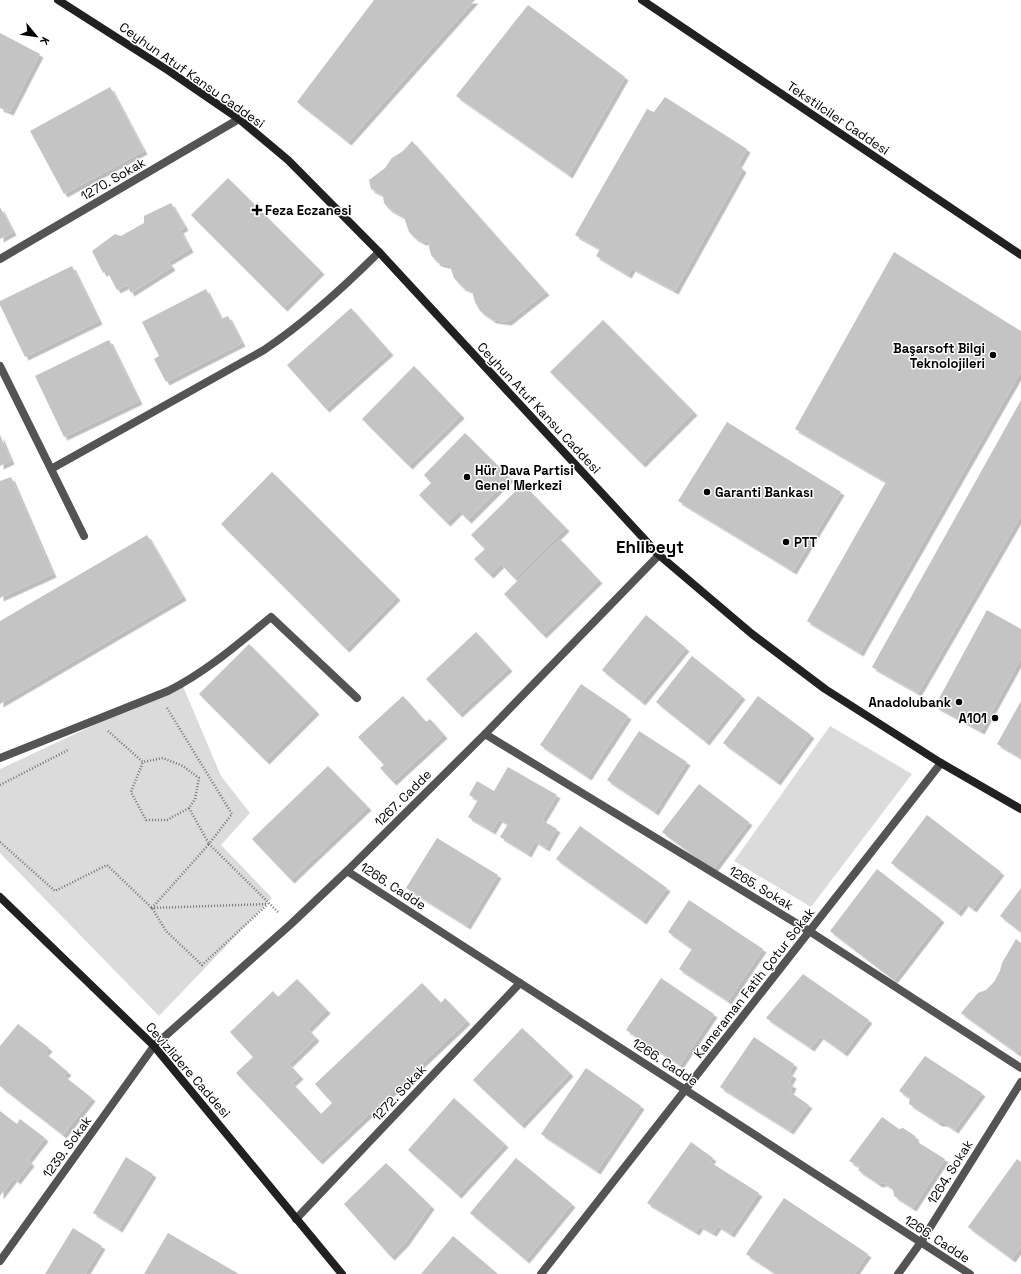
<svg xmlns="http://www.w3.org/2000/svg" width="1021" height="1274" font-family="'Space Grotesk',sans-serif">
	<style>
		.green { fill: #dbdbdb }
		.building { fill: #c4c4c4; filter: url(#shadow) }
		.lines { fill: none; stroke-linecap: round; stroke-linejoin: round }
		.path { stroke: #767676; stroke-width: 2.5; stroke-dasharray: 1 2; stroke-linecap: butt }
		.lane { stroke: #545454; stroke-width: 8 }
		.street { stroke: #545454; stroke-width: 8 }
		.secondary { stroke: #212121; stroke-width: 8 }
		.poi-dot { fill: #000; stroke: #fff; stroke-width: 1.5 }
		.labels { text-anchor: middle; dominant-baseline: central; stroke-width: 3; stroke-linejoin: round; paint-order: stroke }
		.street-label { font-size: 13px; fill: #000; stroke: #fff }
		.poi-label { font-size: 13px; font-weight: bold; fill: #000; stroke: #fff; text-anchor: start }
		.district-label { font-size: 17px; font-weight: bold; fill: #000; stroke: #fff }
	</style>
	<defs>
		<filter id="shadow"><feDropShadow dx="3.5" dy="3.5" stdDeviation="0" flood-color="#0004"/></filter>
	</defs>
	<rect width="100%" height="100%" fill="#fff"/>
	<g class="green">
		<polygon points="182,684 221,776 250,813 221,845 272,898 159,1016 0,853 0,769"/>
		<polygon points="830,726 912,774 811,907 734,861"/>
	</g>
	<g class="building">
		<polygon points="374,0 475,0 348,142 297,102"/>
		<polygon points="528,5 625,77 569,175 456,96"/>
		<polygon points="0,33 40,54 10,112 0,108"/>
		<polygon points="110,87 144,151 64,194 30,131"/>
		<polygon points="665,97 747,149 738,165 743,169 675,291 632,268 628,275 596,256 600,249 575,235 647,109 654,112"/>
		<polygon points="412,141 546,292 508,322 493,320 480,311 475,302 472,291 462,287 454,278 450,266 438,263 431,255 429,247 430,241 423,242 415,238 409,232 404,217 389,209 384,203 383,195 371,189 369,180 385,168 392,158 403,151"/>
		<polygon points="228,178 321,271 284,308 191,215"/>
		<polygon points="171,203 185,227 180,230 190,249 168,262 172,267 131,293 127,285 117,290 107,271 103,273 92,251 115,234 121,236 144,223 144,216"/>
		<polygon points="0,207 13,232 0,239"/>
		<polygon points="894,252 1021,331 1021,371 860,653 807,621 886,482 795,429"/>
		<polygon points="72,266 99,321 25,357 0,305 0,301"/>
		<polygon points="206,289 221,319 228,316 242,343 166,382 154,359 159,356 142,322"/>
		<polygon points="351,308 390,352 326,409 287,365"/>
		<polygon points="603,320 694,412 642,464 550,372"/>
		<polygon points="109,340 139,401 64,437 35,376"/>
		<polygon points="414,366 461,415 409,466 362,419"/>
		<polygon points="1021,400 1021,515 918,693 872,667"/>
		<polygon points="727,422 841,492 793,571 678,501"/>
		<polygon points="465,433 510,478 468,520 459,511 447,523 419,495 431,483 424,475"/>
		<polygon points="0,435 11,461 0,466"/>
		<polygon points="272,472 397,597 346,649 221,524"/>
		<polygon points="11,477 53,574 0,598 0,481"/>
		<polygon points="523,484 566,528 515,579 501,564 490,575 474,559 485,549 471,535"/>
		<polygon points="147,535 183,597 0,704 0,621"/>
		<polygon points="560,539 599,580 543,635 504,594"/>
		<polygon points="987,610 1021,629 1021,658 981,731 935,706"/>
		<polygon points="646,615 686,648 642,702 602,670"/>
		<polygon points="476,632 509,668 459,714 426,679"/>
		<polygon points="249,644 316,711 266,761 199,694"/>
		<polygon points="692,656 742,696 706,742 656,702"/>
		<polygon points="581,684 628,716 588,777 540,745"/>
		<polygon points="403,696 426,722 430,719 444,735 393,782 380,768 384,765 358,737"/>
		<polygon points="758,696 811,735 777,782 723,743"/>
		<polygon points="1021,701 1021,758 997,744"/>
		<polygon points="639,731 687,762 655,812 607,780"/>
		<polygon points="328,766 368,807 291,880 252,839"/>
		<polygon points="508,767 557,795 542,820 557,829 546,848 535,841 528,854 500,837 508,824 499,819 492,831 468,817 478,800 469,795 477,781 494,791"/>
		<polygon points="699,784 749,822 713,870 662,832"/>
		<polygon points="927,815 1001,872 973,909 965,903 958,913 891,863"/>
		<polygon points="580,826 667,888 643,921 556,859"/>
		<polygon points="437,838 498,875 467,926 406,888"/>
		<polygon points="877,869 941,919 894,980 830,931"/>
		<polygon points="1021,888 1021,932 1000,916"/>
		<polygon points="689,900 763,949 728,1001 679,969 692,949 668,932"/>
		<polygon points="1016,939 1021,943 1021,1048 1017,1053 961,1013 978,993 986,990 994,982 1000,971 1002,963"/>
		<polygon points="803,974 869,1020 844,1053 820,1036 811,1048 766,1018"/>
		<polygon points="661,978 714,1014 680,1065 626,1030"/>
		<polygon points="297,979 327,1010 308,1029 316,1038 289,1064 300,1076 292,1083 321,1114 332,1103 315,1084 422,983 441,1003 445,998 467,1021 319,1161 236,1073 253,1057 230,1032 273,991 278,997"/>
		<polygon points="18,1024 49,1048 45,1053 68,1072 64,1076 92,1098 63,1135 0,1086 0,1046"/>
		<polygon points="522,1028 570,1073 521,1125 473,1080"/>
		<polygon points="754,1037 794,1064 789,1073 793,1075 789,1083 793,1085 790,1092 809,1105 790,1131 720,1087"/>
		<polygon points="925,1056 982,1093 955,1130 944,1123 939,1123 909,1104 910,1098 899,1091"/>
		<polygon points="586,1068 641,1106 597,1171 541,1134"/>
		<polygon points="454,1098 505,1144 458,1195 408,1150"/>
		<polygon points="0,1111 17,1124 20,1119 45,1138 28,1160 31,1163 17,1181 14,1178 0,1196"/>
		<polygon points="882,1117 899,1129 903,1128 915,1136 916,1141 945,1159 913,1208 894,1196 893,1189 884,1183 879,1184 858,1170 860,1167 849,1161"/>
		<polygon points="691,1142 713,1158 710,1162 759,1193 731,1234 718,1226 713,1233 700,1226 696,1232 647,1203"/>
		<polygon points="126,1157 153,1174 119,1229 93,1213"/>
		<polygon points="516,1158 572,1204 526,1260 470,1213"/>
		<polygon points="1017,1159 1021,1162 1021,1246 1012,1259 968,1227"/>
		<polygon points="386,1163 431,1206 405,1243 391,1257 344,1204"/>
		<polygon points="784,1198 868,1254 854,1274 776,1274 746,1254"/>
		<polygon points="73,1228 102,1246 85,1274 45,1274"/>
		<polygon points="168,1233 239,1274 144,1274"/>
		<polygon points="453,1236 498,1274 421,1274"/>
	</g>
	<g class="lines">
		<g class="path">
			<polyline points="167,708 232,814 209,844 279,913"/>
			<polyline points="108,731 143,762 163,758 183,766 199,778 195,799 189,808 167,820 146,820 131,792 143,762"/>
			<polyline points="0,785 68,750"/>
			<polyline points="189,808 209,844 152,908 268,904"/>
			<polyline points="0,842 55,891 107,865 152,908 166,931 202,965 268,904"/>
		</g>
		<g class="lane">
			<polyline points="51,469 84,536"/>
			<path d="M0 758 168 691C206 672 238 644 271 617L357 698"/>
		</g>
		<g class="street">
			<polyline points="0,259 239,119"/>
			<path d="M0 366 51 469 264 350C306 322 343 288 379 252"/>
			<polyline points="485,734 809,931 1021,1068"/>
			<polyline points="347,871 970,1274"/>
			<polyline points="296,1219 520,983"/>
			<polyline points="0,1261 154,1046 291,924 347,871 485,734 659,555"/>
			<polyline points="541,1274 941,763"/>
			<polyline points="898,1274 921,1242 1021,1082"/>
		</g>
		<g class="secondary">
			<polyline points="58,0 169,71 239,119 288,160 379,252 659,555 752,634 825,689 941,763 1021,809"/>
			<polyline points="642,0 1021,255"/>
			<polyline points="0,897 154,1046 342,1274"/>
		</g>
	</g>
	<g class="poi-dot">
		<path d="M255 204h4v4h4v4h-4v4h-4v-4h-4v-4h4z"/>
		<circle cx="993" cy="355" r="4"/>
		<circle cx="467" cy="477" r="4"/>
		<circle cx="707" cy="492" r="4"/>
		<circle cx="786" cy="542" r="4"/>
		<circle cx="959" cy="702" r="4"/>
		<circle cx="995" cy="718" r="4"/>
	</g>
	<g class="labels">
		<g class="street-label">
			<text transform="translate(192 75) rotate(35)">Ceyhun Atuf Kansu Caddesi</text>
			<text transform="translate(838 118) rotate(34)">Tekstilciler Caddesi</text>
			<text transform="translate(113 179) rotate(-30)">1270. Sokak</text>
			<text transform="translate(539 408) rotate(47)">Ceyhun Atuf Kansu Caddesi</text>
			<text transform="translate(403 798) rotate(-45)">1267. Cadde</text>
			<text transform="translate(393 886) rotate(33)">1266. Cadde</text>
			<text transform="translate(761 888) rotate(31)">1265. Sokak</text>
			<text transform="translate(754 983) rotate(-52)">Kameraman Fatih Çotur Sokak</text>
			<text transform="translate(665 1062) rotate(33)">1266. Cadde</text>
			<text transform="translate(188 1070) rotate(49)">Cevizlidere Caddesi</text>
			<text transform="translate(399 1093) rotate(-47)">1272. Sokak</text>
			<text transform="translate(67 1147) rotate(-54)">1239. Sokak</text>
			<text transform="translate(950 1172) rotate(-58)">1264. Sokak</text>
			<text transform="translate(937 1239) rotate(33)">1266. Cadde</text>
		</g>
		<g class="poi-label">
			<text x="265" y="210">Feza Eczanesi</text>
			<text x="985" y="348" text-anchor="end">Başarsoft Bilgi<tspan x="985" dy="15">Teknolojileri</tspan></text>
			<text x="475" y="470">Hür Dava Partisi<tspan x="475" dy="15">Genel Merkezi</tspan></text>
			<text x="715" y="492">Garanti Bankası</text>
			<text x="794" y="542">PTT</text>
			<text x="951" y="702" text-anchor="end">Anadolubank</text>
			<text x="987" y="718" text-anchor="end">A101</text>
		</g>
		<g class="district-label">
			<text x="650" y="547">Ehlibeyt</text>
		</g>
	</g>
	<g transform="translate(36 36) rotate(119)" stroke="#ffffff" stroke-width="3" paint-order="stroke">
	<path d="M0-3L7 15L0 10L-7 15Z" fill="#000000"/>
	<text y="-6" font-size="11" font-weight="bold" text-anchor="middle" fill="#000000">K</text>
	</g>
</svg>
